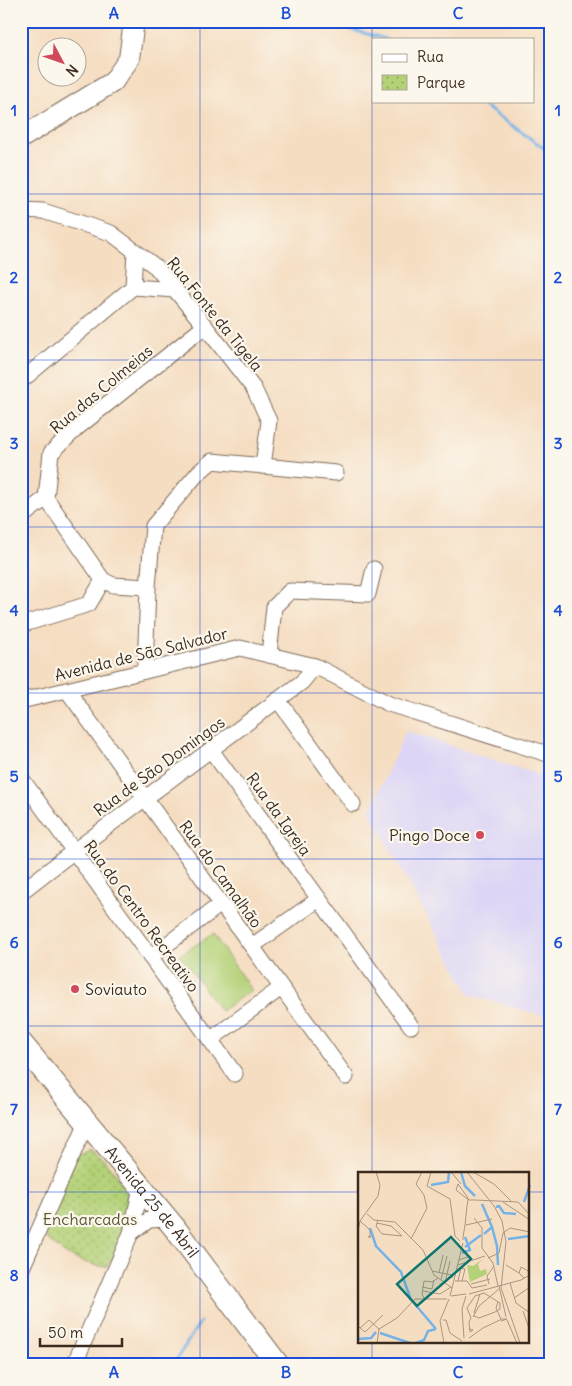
<svg xmlns="http://www.w3.org/2000/svg" width="572" height="1386" font-family="Delius,sans-serif">
	<style>
		.built { fill: #ddd5f6 }
		.grass { fill: #b3d177; stroke: #777e4a }
		.park { fill: url(#park-dots); stroke: #777e4a }
		.lines { fill: none; stroke-linecap: round; stroke-linejoin: round }
		.stream { stroke: #75b2e7; stroke-width: 3 }
		.minor-casing { stroke: #7c6957; stroke-width: 17 }
		.major-casing { stroke: #7c6957; stroke-width: 22 }
		.highway-casing { stroke: #7c6957; stroke-width: 24 }
		.minor { stroke: #fff; stroke-width: 15 }
		.major { stroke: #fff; stroke-width: 20 }
		.highway { stroke: #fff; stroke-width: 22 }
		.grid { fill: none; stroke: #1d4ed8; stroke-width: 1; stroke-opacity: 0.55 }
		.poi-dot { fill: #d1495b; stroke: #fbf7ec; stroke-width: 2 }
		.labels { text-anchor: middle; dominant-baseline: central; stroke-width: 4.5; stroke-linejoin: round; paint-order: stroke }
		.street-label { font-size: 16px; fill: #3b2a1e; stroke: #fbf7ec }
		.poi-label { font-size: 16px; fill: #3b2a1e; stroke: #fbf7ec; text-anchor: end }
		.park-label { font-size: 16px; fill: #595434; stroke: #fbf7ec }
		.inset-river { fill: none; stroke: #75b2e7; stroke-width: 2.5 }
		.inset-road { fill: none; stroke: #ab9580; stroke-width: 1 }
		.view { fill: #0f766e; fill-opacity: 0.15; stroke: #0f766e; stroke-width: 2.5 }
		.inset-edge { fill: none; stroke: #3b2a1e; stroke-width: 2.5 }
		.neatline { fill: none; stroke: #1d4ed8; stroke-width: 2 }
		.grid-label { font-size: 16px; text-anchor: middle; font-weight: bold; fill: #1d4ed8 }
	</style>
	<defs>
		<pattern id="park-dots" width="8" height="8" patternUnits="userSpaceOnUse" patternTransform="scale(1.25)"><rect width="8" height="8" fill="#b3d177"/><path d="M2 2h.1M6 6h.1" fill="none" stroke="#93aa61" stroke-width="1.8" stroke-linecap="round"/></pattern>
	</defs>
	<rect width="100%" height="100%" fill="#fbf7ec"/>
	<filter id="ink" filterUnits="userSpaceOnUse"><feTurbulence type="fractalNoise" baseFrequency=".02" numOctaves="2"/><feDisplacementMap in="SourceGraphic" scale="10" xChannelSelector="R" yChannelSelector="G"/><feConvolveMatrix kernelMatrix="1 2 1 2 8 2 1 2 1" color-interpolation-filters="sRGB"/></filter>
	<filter id="wash" filterUnits="userSpaceOnUse"><feTurbulence type="fractalNoise" baseFrequency=".0096" numOctaves="4" result="noise"/><feDisplacementMap in="SourceGraphic" scale="20" xChannelSelector="R" yChannelSelector="G"/><feGaussianBlur stdDeviation="1.12" result="paint"/><feColorMatrix in="noise" values="0 0 0 0 0 0 0 0 0 0 0 0 0 0 0 0 0 1.4 0 .05"/><feComposite in="paint" operator="in"/></filter>
	<g filter="url(#wash)">
		<rect width="100%" height="100%" fill="#f5ddc1"/>
		<polygon class="built" points="406,731 551,779 551,1018 470,995 370,812"/>
		<polygon class="grass" points="213,934 251,990 221,1011 180,955"/>
		<path class="park" d="M90 1149C112 1162 124 1188 136 1209L115 1255 107 1266C100 1267 94 1265 87 1263 66 1256 53 1247 39 1229L72 1155 83 1153Z"/>
		<g class="lines">
			<g class="stream">
				<polyline points="320,21 386,39"/>
				<polyline points="477,101 551,153"/>
				<polyline points="173,1365 200,1322"/>
			</g>
		</g>
	</g>
	<g filter="url(#ink)">
		<g class="lines">
			<g class="minor-casing">
				<g id="minor">
					<polyline points="21,210 43,211 111,233 156,267 205,326 254,389 269,421 263,466 212,461 198,473 153,526 148,587 145,671"/>
					<polyline points="133,287 175,290"/>
					<polyline points="133,287 135,252"/>
					<polyline points="21,381 133,287"/>
					<polyline points="263,466 336,473"/>
					<polyline points="21,517 46,498"/>
					<polyline points="148,587 113,585 103,580 46,498 51,453 77,428 205,326"/>
					<polyline points="21,625 89,604 103,580"/>
					<polyline points="269,655 274,607 290,591 368,594 374,569"/>
					<polyline points="67,690 346,1077"/>
					<polyline points="278,700 353,804"/>
					<polyline points="21,701 240,648 315,666 389,704 551,755"/>
					<polyline points="211,750 411,1026"/>
					<polyline points="21,778 235,1074"/>
					<polyline points="21,892 74,851 302,682 315,666"/>
					<polyline points="252,946 319,899"/>
					<polyline points="150,957 221,904"/>
					<polyline points="210,1040 281,988"/>
					<polyline points="131,1233 149,1220 168,1219"/>
					<polyline points="21,1270 87,1122"/>
					<polyline points="74,1365 131,1233 141,1187"/>
				</g>
			</g>
			<g class="major-casing">
				<polyline id="major" points="21,138 113,82 129,59 134,21"/>
			</g>
			<g class="highway-casing">
				<g id="highway">
					<path id="s1" d="M21 1043 174 1227 278 1365"/>
				</g>
			</g>
			<use href="#minor" class="minor"/>
			<use href="#major" class="major"/>
			<use href="#highway" class="highway"/>
		</g>
	</g>
	<path class="grid" d="M200 21V1365M372 21V1174M21 194H551M21 360H551M21 527H551M21 693H551M21 859H551M21 1026H551M21 1192H360M528 1192H551M372 1342V1365"/>
	<g class="poi-dot">
		<circle cx="480" cy="835" r="5"/>
		<circle cx="75" cy="989" r="5"/>
	</g>
	<g class="labels">
		<g class="street-label">
			<text transform="translate(215 314) rotate(51)">Rua Fonte da Tigela</text>
			<text transform="translate(101 389) rotate(-40)">Rua das Colmeias</text>
			<text transform="translate(141 654) rotate(-14)">Avenida de São Salvador</text>
			<text transform="translate(159 766) rotate(-36)">Rua de São Domingos</text>
			<text transform="translate(279 814) rotate(54)">Rua da Igreja</text>
			<text transform="translate(221 874) rotate(54)">Rua do Camalhão</text>
			<text transform="translate(142 916) rotate(54)">Rua do Centro Recreativo</text>
			<text stroke="none"><textPath href="#s1" startOffset="206">Avenida 25 de Abril</textPath></text>
		</g>
		<g class="poi-label">
			<text x="470" y="835">Pingo Doce</text>
			<text x="85" y="989" text-anchor="start">Soviauto</text>
		</g>
		<g class="park-label">
			<text x="90" y="1219">Encharcadas</text>
		</g>
	</g>
	<g transform="translate(358 1172)">
		<rect width="171" height="171" fill="#f5ddc1"/>
		<path d="M125 87 120 92 122 99 128 97 129 102 112 110 109 93 115 94Z" fill="#b3d177"/>
		<path class="inset-river" d="M103 0 107 14 117 24M73 13 90 10 91 1M166 30 172 13M124 32 134 55 126 62M138 35 141 34 146 41 158 42M134 55 139 74 140 93M12 56 18 74 43 100 53 128M150 67 172 64M107 75 123 63M104 81 112 78 107 65M56 131 78 157M22 161 52 171M0 167 13 166 18 160M58 171 66 168 70 159 78 157"/>
		<path class="inset-road" d="M73 0 69 14 92 27 97 64 102 69M93 0 103 12M109 0 136 34 144 49 148 70 143 116 162 171M115 0 136 12 153 29M145 30 172 48M9 42 16 48 37 50 65 78 76 103 94 116M116 46 124 56V76L135 91 140 114M2 49 11 57 12 59V64L13 65H10L12 64M19 51 33 54 44 64 24 62 18 54 20 48M108 53 134 47M152 56 172 60M0 59 2 49 20 24 22 13 18 0M53 67 69 36 66 23 58 12 64 0M105 68V65L107 53 108 44 109 34 110 28V26L100 12 98 18 108 26 110 27 111 28H117L160 30 172 43M130 86 141 81 145 61 152 56M101 88 112 84 114 88M100 93 127 84M148 93 161 101M74 99 94 103V106M81 101 85 83M166 106 161 101 163 95 172 100M83 108 89 84M97 109H109L114 116 129 113M100 109 103 96 107 97 104 109M87 111 92 89M152 111 158 131 172 141M113 112 132 107M131 112 129 104 136 94M141 114 148 145M64 115 74 117 76 108M65 119 82 122 93 115M111 122 163 108 172 103M92 124 105 71M93 124 108 122M156 126 172 115M67 128 64 122 66 109 74 110 80 106M140 130 138 136 143 147M165 139 172 159M116 141 122 122M115 145 121 134 141 117M113 146 109 136 117 124 126 121 142 131V137L137 140 121 146 116 144M85 148H88L92 161 104 169M149 148 159 171M1 155 7 160 25 143M2 156 11 148 21 157M111 157 115 158 112 160 111 150 113 146M106 166 104 137 108 124M111 166 125 156 144 147H149L143 149M19 171 21 157 39 146 57 127H89M86 171 82 149 91 127"/>
		<path class="view" d="M93 65 113 87 59 134 39 112Z"/>
		<rect width="171" height="171" class="inset-edge"/>
	</g>
	<rect width="572" height="1386" fill="none" stroke="#fbf7ec" stroke-width="55"/>
	<rect x="372" y="38" width="162" height="65" fill="#fbf7ec" stroke="#aea59a"/>
	<rect x="382" y="54" width="25" height="8" fill="#ffffff" stroke="#aea59a"/>
	<text x="417" y="62" font-size="15" fill="#3b2a1e">Rua</text>
	<rect x="382" y="75" width="25" height="15" fill="url(#park-dots)" stroke="#aea59a"/>
	<text x="417" y="88" font-size="15" fill="#3b2a1e">Parque</text>
	<g transform="translate(62 62) rotate(131)"><circle r="24" fill="#fbf7ec" stroke="#aea59a"/>
	<path d="M0-4L9 19L0 12L-9 19Z" fill="#d1495b"/>
	<text y="-8" font-size="14" font-weight="bold" text-anchor="middle" fill="#3b2a1e">N</text>
	</g>
	<path d="M40 1338v8h82v-8" fill="none" stroke="#3b2a1e" stroke-width="2.5"/>
	<text x="48" y="1338" font-size="15" fill="#3b2a1e" stroke="#fbf7ec" stroke-width="4" paint-order="stroke">50 m</text>
	<rect x="28" y="28" width="516" height="1330" class="neatline"/>
	<g class="grid-label">
		<text x="114" y="19">A</text>
		<text x="286" y="19">B</text>
		<text x="458" y="19">C</text>
		<text x="14" y="116">1</text>
		<text x="558" y="116">1</text>
		<text x="14" y="283">2</text>
		<text x="558" y="283">2</text>
		<text x="14" y="449">3</text>
		<text x="558" y="449">3</text>
		<text x="14" y="616">4</text>
		<text x="558" y="616">4</text>
		<text x="14" y="782">5</text>
		<text x="558" y="782">5</text>
		<text x="14" y="948">6</text>
		<text x="558" y="948">6</text>
		<text x="14" y="1115">7</text>
		<text x="558" y="1115">7</text>
		<text x="14" y="1281">8</text>
		<text x="558" y="1281">8</text>
		<text x="114" y="1378">A</text>
		<text x="286" y="1378">B</text>
		<text x="458" y="1378">C</text>
	</g>
</svg>
